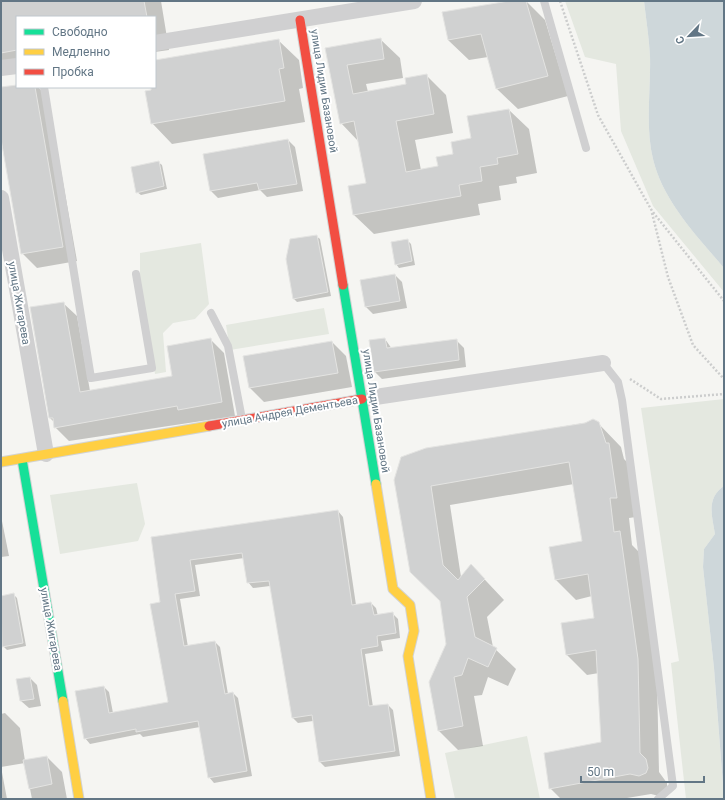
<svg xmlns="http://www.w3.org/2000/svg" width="725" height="800" font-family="Roboto,sans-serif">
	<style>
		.green { fill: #e4e8e0 }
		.water { fill: #ced7da }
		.shadow { fill: #0003 }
		.building { fill: #d0d1d1; stroke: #e4e4e2 }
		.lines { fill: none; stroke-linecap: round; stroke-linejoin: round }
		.fast-casing { stroke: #d2d3d3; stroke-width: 11 }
		.slow-casing { stroke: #d2d3d3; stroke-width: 11 }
		.jam-casing { stroke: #d2d3d3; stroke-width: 11 }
		.path { stroke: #cccdcd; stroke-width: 2.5; stroke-dasharray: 2 2; stroke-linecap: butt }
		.lane { stroke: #d0d0d1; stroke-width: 8 }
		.street { stroke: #d0d0d1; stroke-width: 16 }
		.fast { stroke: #16e098; stroke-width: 9 }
		.slow { stroke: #ffcf43; stroke-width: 9 }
		.jam { stroke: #f24e42; stroke-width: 9 }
		.labels { text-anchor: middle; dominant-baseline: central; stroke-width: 4; stroke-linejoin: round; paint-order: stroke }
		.street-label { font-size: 11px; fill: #627685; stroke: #fff }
	</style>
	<rect width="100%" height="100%" fill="#f5f5f2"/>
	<g class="green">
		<path d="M565 1H644C646 19 649 37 650 56 651 89 645 126 653 159 663 201 697 236 724 268V292L653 206 621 131 616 64 585 57Z"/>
		<polygon points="201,243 209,304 195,319 173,323 163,333 166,372 155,374 140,281 140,253"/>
		<polygon points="324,308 329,334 230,350 226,325"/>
		<path d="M724 399V486C706 498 712 516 715 534L704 549 703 567 714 668 724 799H686L671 663 679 661 641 408Z"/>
		<polygon points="137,483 145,524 138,541 60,554 50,495"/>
		<polygon points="527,736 540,799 455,799 445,753"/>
	</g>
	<g class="water">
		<path d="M644 1H724V268C697 236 663 201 653 159 645 126 651 89 650 56 649 37 646 19 644 1Z"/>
		<path d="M724 486V798L714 668 703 567 704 549 715 534C712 516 706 498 724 486Z"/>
	</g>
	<g class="shadow">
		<polygon points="1,1 161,1 169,50 155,52 155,17 17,17 17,73 16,74 1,59"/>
		<polygon points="515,1 526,1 545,20 568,96 518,109 497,89 488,57 469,60 448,40"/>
		<polygon points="380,39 400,58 403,78 366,84 368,92 408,85 426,75 446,95 453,133 415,140 421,170 439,166 509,110 529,129 537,173 516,177 517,183 499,186 501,200 478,204 480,215 374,234 354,215 349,187 367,184 359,142 341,123 326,49"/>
		<polygon points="278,40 299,60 303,88 299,89 305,122 172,144 152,123 152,87 155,87 155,61"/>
		<polygon points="17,86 38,87 48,97 77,261 37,268 22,253 1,133 1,88"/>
		<polygon points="288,140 295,147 303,191 267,197 260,190 218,198 211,191 204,155"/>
		<polygon points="158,162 162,165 167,189 141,195 137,192"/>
		<polygon points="316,236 320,239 331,296 297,302 294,299"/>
		<polygon points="407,240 411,244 415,265 399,268 396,264"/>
		<polygon points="395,275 402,282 407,308 373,314 366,307 361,281"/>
		<polygon points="63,303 77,316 90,391 173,376 211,340 224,353 235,416 69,441 55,427 54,422 50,418"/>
		<polygon points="385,339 392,349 456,340 464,348 466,367 382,379 375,372"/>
		<polygon points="332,342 346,356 352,387 264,402 250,388"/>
		<polygon points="596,421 621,447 624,459 629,464 636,517 629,518 632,545 639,552 657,680 659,772 667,783 667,791 659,796 651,794 621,799 561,799 550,788 602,743 599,673 587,675 567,655 595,618 592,596 576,600 556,580 584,541 574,484 450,505 461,577 471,565 504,600 487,617 493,647 516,669 508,686 488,677 482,695 474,696 483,746 458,750 438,730 447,644 426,449"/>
		<polygon points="338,511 343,517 356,605 371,603 376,608 378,616 392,613 398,619 400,638 381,641 383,651 365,654 373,707 388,705 393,710 400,756 325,767 320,762 313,721 298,723 293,718 270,586 253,588 248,582 244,558 195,565 200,596 180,599 188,647 215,642 220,647 228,694 233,693 238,698 252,776 214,783 209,777 200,727 143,737 140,734 90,744 85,738 104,687 109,692 113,713 169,703 161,603 152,538"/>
		<polygon points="1,516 9,556 1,557"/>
		<polygon points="13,594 17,598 26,646 7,650 3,646 1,637 1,597"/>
		<polygon points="30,678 37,685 41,706 29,708 21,701"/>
		<polygon points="5,713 20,728 25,761 47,757 62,772 67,799 32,799 25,763 1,767 7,799 1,799 1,714"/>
	</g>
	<g class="building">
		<polygon points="1,1 144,1 147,17 17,17 17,50 1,53"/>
		<polygon points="509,1 526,1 548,76 496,89 481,34 448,40 442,12"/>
		<polygon points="381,38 384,59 347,65 353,94 406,84 405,78 427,74 434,114 396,121 406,172 438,166 436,157 453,154 451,142 471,138 467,116 509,109 518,154 497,158 498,164 480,167 482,181 459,185 461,196 353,215 348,186 366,183 354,121 340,124 325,48"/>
		<polygon points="279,39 284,68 279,69 285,101 151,124 145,91 151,90 151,87 155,87 155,60"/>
		<polygon points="17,85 17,87 35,87 63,247 21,254 1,139 1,87"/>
		<polygon points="288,139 297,184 259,190 257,183 210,191 203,154"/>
		<polygon points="159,161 164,186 136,193 131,167"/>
		<polygon points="317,235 328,292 293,299 286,259 290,239"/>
		<polygon points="408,239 412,261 395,265 391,242"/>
		<polygon points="395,274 400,301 365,307 360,280"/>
		<polygon points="64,302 80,392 172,376 167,346 211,338 222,402 178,410 177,406 54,428 53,418 49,418 30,307"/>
		<polygon points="385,338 387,348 457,339 459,360 374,372 369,340"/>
		<polygon points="332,341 338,373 249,388 243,356"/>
		<polygon points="593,419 599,422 606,443 609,443 617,498 610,498 614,532 620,531 638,659 640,753 646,759 648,768 646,773 639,776 630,774 549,789 544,753 601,742 596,650 566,655 561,623 594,618 588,574 555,580 549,547 582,541 569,462 431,486 443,565 458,580 471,564 485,579 467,597 475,637 497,648 488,667 468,658 462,675 454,677 463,726 438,731 429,682 446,644 440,601 410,572 394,480 401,457 426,448 585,423"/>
		<polygon points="338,510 352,605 371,602 374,615 393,612 396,633 377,636 378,646 361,649 369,706 388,704 395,751 319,762 312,715 292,718 269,581 247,583 242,553 190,560 195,591 175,594 184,646 215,641 225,694 233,692 247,771 208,778 198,721 136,732 136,729 84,739 75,691 104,686 109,713 168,702 150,604 160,602 151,537"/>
		<polygon points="14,593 23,643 2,647 1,596"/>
		<polygon points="30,677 34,699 20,701 16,679"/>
		<polygon points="47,756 52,784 29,789 23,760"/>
	</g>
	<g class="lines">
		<g class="fast-casing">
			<g id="fast">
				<polyline points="343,285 376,484"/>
				<polyline points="22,459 63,701"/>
			</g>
		</g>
		<g class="slow-casing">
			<g id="slow">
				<polyline points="1,462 209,426"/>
				<polyline points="376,484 393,589 410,605 414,631 408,656 431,799"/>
				<polyline points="63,701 79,799"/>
			</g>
		</g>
		<g class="jam-casing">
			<g id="jam">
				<polyline points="300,20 343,285"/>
				<polyline points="209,426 362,399"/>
			</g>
		</g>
		<g class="path">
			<polyline points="560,1 598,115 652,211 724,301"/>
			<polyline points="652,213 668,277 693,345 724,379"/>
			<polyline points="630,379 661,399 724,394"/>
		</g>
		<g class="lane">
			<polyline points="544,1 586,148"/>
			<polyline points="44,87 91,378 152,368 136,274"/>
			<polyline points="211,313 228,346 242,419"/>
			<polyline points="603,363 618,382 622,400 673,786 658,799"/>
		</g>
		<g class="street">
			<polyline points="155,43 414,1"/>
			<polyline points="1,68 17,66"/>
			<polyline points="1,198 46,454"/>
			<polyline points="362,399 603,363"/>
		</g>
		<use href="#fast" class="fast"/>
		<use href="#slow" class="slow"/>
		<use href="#jam" class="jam"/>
	</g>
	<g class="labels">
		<g class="street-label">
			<text transform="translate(324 91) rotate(81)">улица Лидии Базановой</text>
			<text transform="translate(19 303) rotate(80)">улица Жигарева</text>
			<text transform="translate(376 411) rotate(81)">улица Лидии Базановой</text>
			<text transform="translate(290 412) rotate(-10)">улица Андрея Дементьева</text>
			<text transform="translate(51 629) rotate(80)">улица Жигарева</text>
		</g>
	</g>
	<rect width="725" height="800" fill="none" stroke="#627685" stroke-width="4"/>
	<rect x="16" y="16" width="140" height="72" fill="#ffffff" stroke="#c0c8ce"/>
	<rect x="24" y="29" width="20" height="6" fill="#16e098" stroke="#c0c8ce"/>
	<text x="52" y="36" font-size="12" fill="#627685">Свободно</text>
	<rect x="24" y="49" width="20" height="6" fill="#ffcf43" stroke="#c0c8ce"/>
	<text x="52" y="56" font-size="12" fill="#627685">Медленно</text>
	<rect x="24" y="69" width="20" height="6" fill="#f24e42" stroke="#c0c8ce"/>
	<text x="52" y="76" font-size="12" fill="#627685">Пробка</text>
	<g transform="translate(689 36) rotate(245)" stroke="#ffffff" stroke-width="3" paint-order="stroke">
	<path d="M0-3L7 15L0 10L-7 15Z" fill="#627685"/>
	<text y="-6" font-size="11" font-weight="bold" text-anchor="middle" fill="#627685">С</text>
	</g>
	<path d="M581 776v6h123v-6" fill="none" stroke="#627685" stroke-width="2"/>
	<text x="587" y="776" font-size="12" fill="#627685" stroke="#ffffff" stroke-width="3" paint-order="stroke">50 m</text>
</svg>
